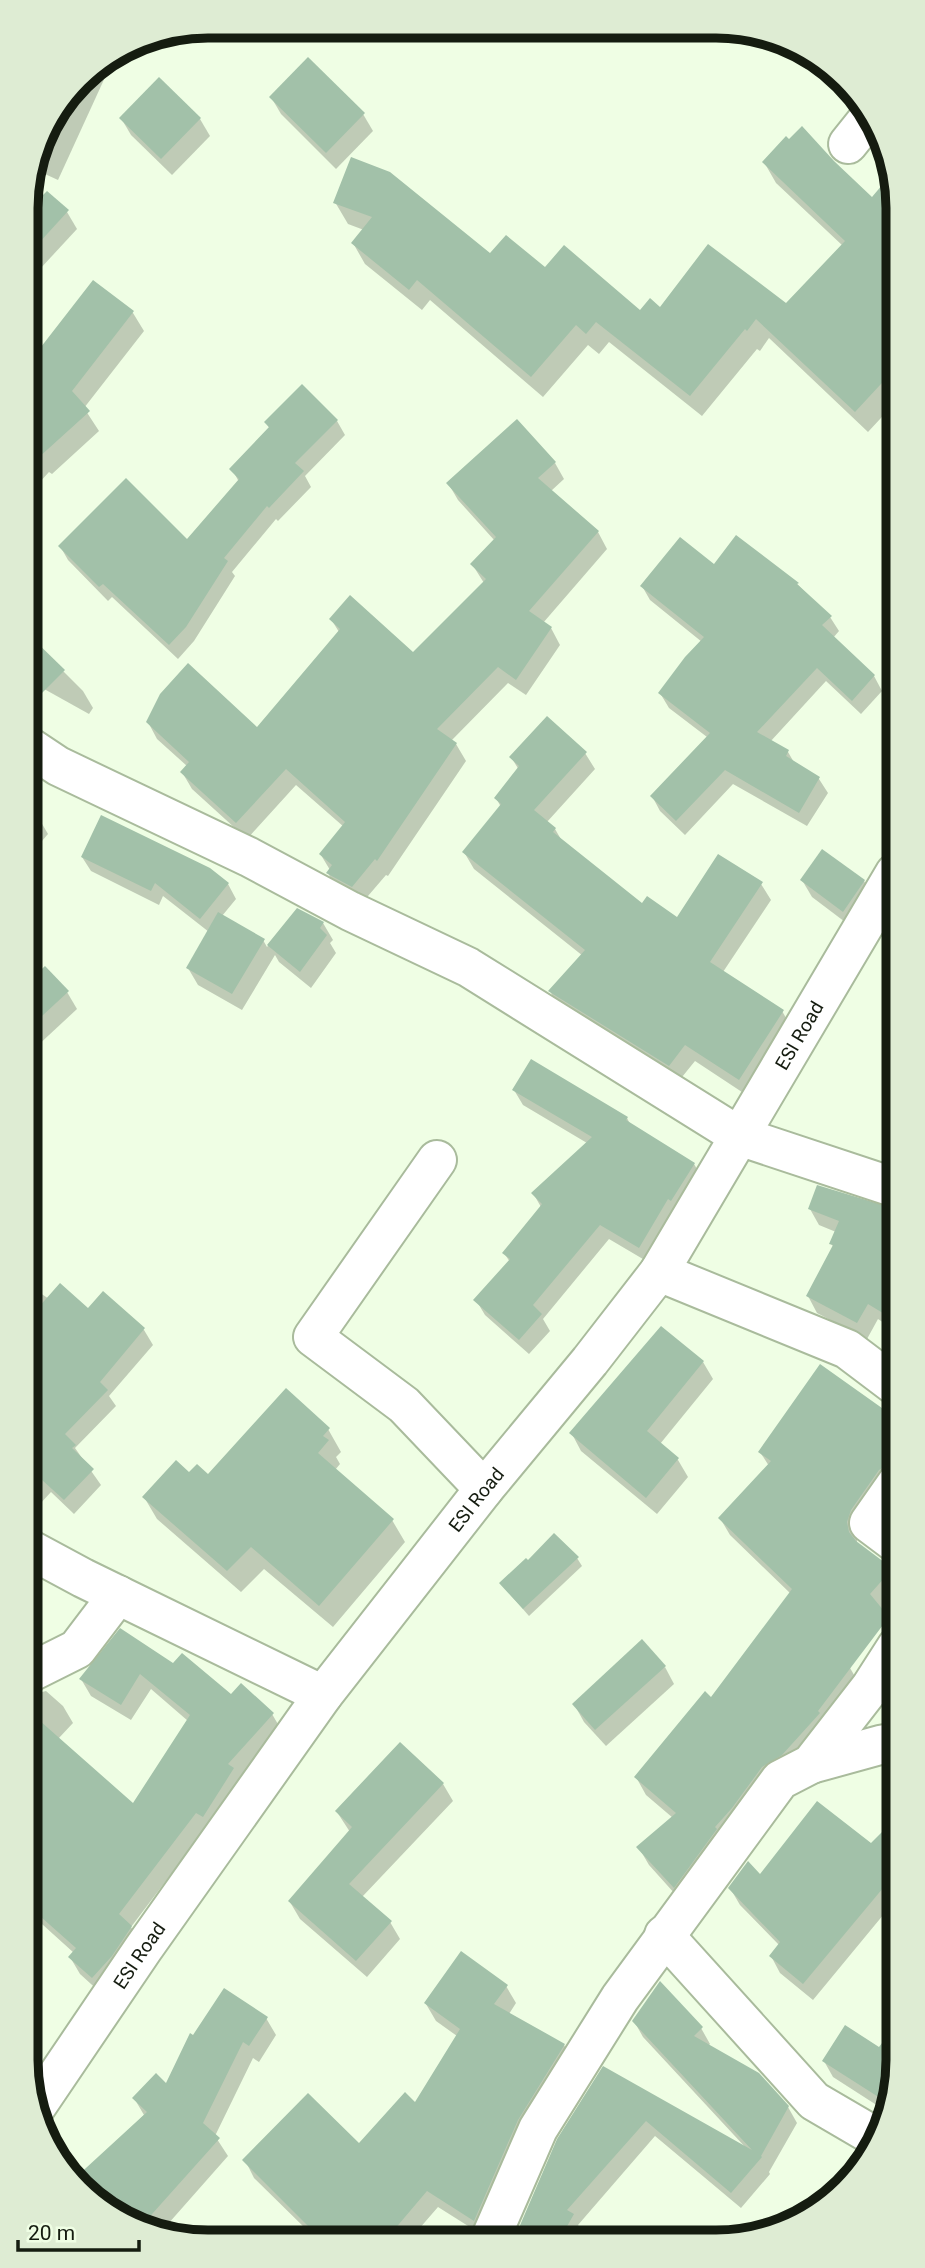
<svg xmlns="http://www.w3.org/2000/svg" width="925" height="2268" font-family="Roboto,sans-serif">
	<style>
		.shadow { fill: #0003 }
		.building { fill: #a2c1a9 }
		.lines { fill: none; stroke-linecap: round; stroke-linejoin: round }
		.minor-casing { stroke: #a9bb9c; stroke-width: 42 }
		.secondary-casing { stroke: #a9bb9c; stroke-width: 42 }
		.minor { stroke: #fff; stroke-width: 38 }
		.secondary { stroke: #fff; stroke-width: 38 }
		.labels { text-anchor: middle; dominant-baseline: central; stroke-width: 6; stroke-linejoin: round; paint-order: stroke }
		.street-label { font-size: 19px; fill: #151c10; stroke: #effee4 }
		.rim { fill: none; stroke: #151c10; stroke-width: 9 }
	</style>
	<rect width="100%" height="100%" fill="#effee4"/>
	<g class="shadow">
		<polygon points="101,63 107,73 58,180 34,169 45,127 88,72"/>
		<polygon points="271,97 363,114 373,131 336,169 281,114"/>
		<polygon points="121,118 200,119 210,136 172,175 131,135"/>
		<polygon points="764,162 833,162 872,199 893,194 893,405 868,432 769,338 760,351 757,349 702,416 609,342 599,354 588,345 543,397 430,300 422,310 365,264 353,243 364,230 348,224 335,202 491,256 545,270 641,313 661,309 786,305 843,246 776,183"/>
		<polygon points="47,193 67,212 77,229 27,283 27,213"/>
		<polygon points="94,282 133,313 144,331 84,408 99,431 52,474 49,472 28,495 27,368"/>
		<polygon points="337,421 345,435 305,476 311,487 278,521 276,519 232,572 235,576 194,641 178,659 112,597 108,601 68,560 60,546 187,542 239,482 232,469 270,429 266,423"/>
		<polygon points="555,463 564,479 551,491 598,532 607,549 543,623 551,628 560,645 526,695 508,683 451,741 456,744 466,761 388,876 386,875 362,903 337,890 328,873 330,870 321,855 344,827 296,785 247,839 192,789 182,772 187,766 157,739 148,722 258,730 339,632 331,619 413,654 484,583 472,564 495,541 458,500 448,483"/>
		<polygon points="737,537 797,584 830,617 839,631 833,638 874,676 882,691 861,714 826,681 770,742 788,752 795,764 819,779 828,793 807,826 733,784 685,835 660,811 652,796 707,737 669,708 660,693 702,642 650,600 642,586 714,566"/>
		<polygon points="28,636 83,691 93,708 89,714 28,680"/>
		<polygon points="585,753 595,769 547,822 555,829 562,841 643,905 678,920 761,884 771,900 723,972 782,1011 792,1028 748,1096 695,1061 678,1082 559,1008 550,991 583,956 474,869 464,852 501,807 496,798 519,770 511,757"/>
		<polygon points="28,809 38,817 48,834 29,856"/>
		<polygon points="82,857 228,884 236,899 222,916 263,940 267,947 298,910 323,923 333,940 330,943 336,953 311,988 279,962 275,955 242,1010 198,985 188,968 209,932 163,896 159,905 91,871"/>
		<polygon points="802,880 864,881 874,899 853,928 812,897"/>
		<polygon points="29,983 67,992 77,1009 34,1049 29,1043"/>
		<polygon points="514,1090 627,1118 631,1126 694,1164 703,1179 648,1262 609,1239 543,1319 550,1331 529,1354 485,1315 476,1300 510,1262 504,1253 541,1207 533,1193 587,1143 523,1105"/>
		<polygon points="810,1209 896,1211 896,1331 878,1319 867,1339 817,1313 808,1296 834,1247 831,1244 836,1232 819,1225"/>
		<polygon points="30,1286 49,1299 89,1311 103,1294 144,1330 153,1345 109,1396 116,1406 75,1448 101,1485 74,1514 51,1492 39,1505 31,1497"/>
		<polygon points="703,1362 713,1379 660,1444 678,1460 688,1477 657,1514 581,1451 572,1434"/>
		<polygon points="820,1367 896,1420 897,1483 860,1529 857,1539 857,1544 883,1563 894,1567 897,1573 897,1592 874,1618 850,1668 860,1685 684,1904 649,1865 639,1848 673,1818 646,1795 636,1777 712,1700 791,1594 730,1535 720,1518 769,1466 760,1452"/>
		<polygon points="328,1429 341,1452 336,1457 340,1464 335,1470 392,1520 405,1542 333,1627 264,1569 241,1592 157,1519 144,1497 190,1475 208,1477"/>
		<polygon points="577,1558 582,1566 529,1616 501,1584"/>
		<polygon points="174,1665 231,1696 272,1714 282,1731 239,1779 243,1786 206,1828 131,1927 141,1944 102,1994 80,1974 70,1957 74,1953 32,1915 32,1857 34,1855 32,1853 31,1695 46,1691 63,1706 73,1723 58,1739 133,1805 188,1721 151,1689 131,1720 91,1696 81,1679"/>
		<polygon points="665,1667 674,1684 606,1746 584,1722 574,1704"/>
		<polygon points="443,1784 453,1801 362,1897 390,1922 400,1939 367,1977 300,1919 290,1902 350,1832 337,1812"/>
		<polygon points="898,1819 898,1897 813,2000 780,1973 771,1956 780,1946 740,1905 730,1888 760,1877 871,1846"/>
		<polygon points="506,1986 516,2003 509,2014 564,2045 574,2063 484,2236 438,2207 412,2237 306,2238 310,2233 254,2178 245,2160 359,2146 416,2105 457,2036 436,2021 426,2004"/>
		<polygon points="266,2018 276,2035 259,2062 253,2058 215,2136 228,2156 168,2224 183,2238 173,2238 80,2189 69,2170 73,2166 81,2175 144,2115 134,2098 167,2086"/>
		<polygon points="634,2021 701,2028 710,2044 708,2046 788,2107 797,2123 769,2172 770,2174 741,2208 655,2136 578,2225 582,2231 579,2236 517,2237 604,2068 746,2148 643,2037"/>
		<polygon points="898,2025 898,2071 889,2113 833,2077 824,2061 879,2049"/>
	</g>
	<g class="building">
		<polygon points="308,57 365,113 326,153 269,97"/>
		<polygon points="159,77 201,118 161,159 119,118"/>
		<polygon points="802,126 834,161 872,197 893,172 893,371 855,412 756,319 747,331 745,329 690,396 596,322 586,334 576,325 531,377 417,280 409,290 351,243 372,217 333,203 351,157 390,172 490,253 506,235 545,267 564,245 640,310 650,298 660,307 708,244 786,303 845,241 762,162 786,136 789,139"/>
		<polygon points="47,191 69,210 27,256 27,211"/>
		<polygon points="93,280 134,311 72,391 90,411 27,468 27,365"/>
		<polygon points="302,384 338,420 295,463 304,471 269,508 267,506 224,558 228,561 186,627 169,645 103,584 99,587 58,546 126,478 187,539 239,479 229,469 269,427 264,422"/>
		<polygon points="517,419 556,462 538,478 599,531 529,611 552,627 516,680 498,667 437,729 457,743 377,861 375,859 352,887 326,873 332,865 319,854 345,822 286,769 236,823 180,772 189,762 146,722 160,694 188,663 257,727 340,629 329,619 350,595 413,652 486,579 470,564 496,537 446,483"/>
		<polygon points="736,535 799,583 797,584 832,616 822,625 875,675 852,701 817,668 757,732 789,750 786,756 820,777 799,813 725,770 676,821 650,796 710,733 658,693 685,657 704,637 640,586 680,537 714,564"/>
		<polygon points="28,634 65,670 28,707"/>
		<polygon points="547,716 587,752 534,810 556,828 553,832 642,903 647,896 677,917 718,854 763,882 710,962 784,1010 739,1080 685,1045 669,1066 548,991 585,950 462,852 501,804 494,798 519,766 509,757"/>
		<polygon points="101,815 210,868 229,883 200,919 155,883 151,891 81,857"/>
		<polygon points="822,849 865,880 843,912 800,880"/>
		<polygon points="297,908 324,922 320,928 327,935 300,972 267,945"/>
		<polygon points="218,912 265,939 232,994 186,968"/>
		<polygon points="45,966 69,991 29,1028 29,981"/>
		<polygon points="531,1059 628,1117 626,1120 695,1163 671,1201 668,1199 639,1248 600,1225 533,1305 542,1314 519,1340 473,1300 510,1259 502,1253 542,1204 531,1193 592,1137 512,1090"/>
		<polygon points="817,1185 896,1209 896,1321 868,1304 857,1323 806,1296 833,1245 829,1244 839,1221 808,1209"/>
		<polygon points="60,1283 88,1308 103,1291 145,1328 100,1382 108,1390 65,1434 76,1445 72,1448 94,1469 64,1500 30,1469 30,1317"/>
		<polygon points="661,1326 704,1361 647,1431 679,1458 646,1498 569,1433"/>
		<polygon points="820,1364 896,1418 897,1453 890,1463 879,1470 851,1510 847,1522 849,1532 856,1541 884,1562 895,1566 870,1594 889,1617 818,1711 820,1713 782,1755 762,1767 732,1808 715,1827 717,1829 674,1888 636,1847 676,1813 634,1777 705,1691 711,1697 792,1589 718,1518 771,1461 758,1452"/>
		<polygon points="286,1388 330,1428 323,1436 329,1440 318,1453 394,1519 319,1606 251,1547 227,1571 142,1497 176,1460 189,1472 197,1464 208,1474"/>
		<polygon points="554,1533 579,1557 523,1609 499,1583 526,1558 528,1560"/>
		<polygon points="120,1628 173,1663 182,1653 231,1694 241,1683 274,1713 228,1764 234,1768 203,1817 196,1813 119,1914 132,1926 112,1956 92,1978 68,1957 76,1948 32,1909 31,1713 133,1803 190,1715 140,1674 121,1705 79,1679"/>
		<polygon points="642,1639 666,1666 595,1730 572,1704"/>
		<polygon points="400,1742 444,1783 349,1884 392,1921 356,1961 288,1901 352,1827 335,1811"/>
		<polygon points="817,1801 871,1843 898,1816 898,1870 803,1984 769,1956 780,1942 728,1888 748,1861 760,1874"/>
		<polygon points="461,1951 508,1985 494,2004 565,2044 518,2120 474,2221 427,2191 388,2237 320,2238 242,2160 308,2093 359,2143 405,2092 415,2102 460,2029 424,2003"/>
		<polygon points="660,1981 703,2027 694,2036 759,2073 789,2106 761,2156 762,2157 731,2193 646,2121 567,2210 574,2214 561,2237 515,2237 557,2139 603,2066 752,2150 632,2021"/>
		<polygon points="224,1988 268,2017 249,2046 243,2042 203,2123 220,2138 144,2223 80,2189 74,2179 147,2112 132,2098 156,2073 166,2083 190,2033 193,2035"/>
		<polygon points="898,2022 898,2071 891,2105 822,2061 845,2025 879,2047"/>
	</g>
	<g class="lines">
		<g class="minor-casing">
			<g id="minor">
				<polyline points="848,144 868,119"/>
				<polyline points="28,746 58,766 249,857 350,911 468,967 739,1136 896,1188"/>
				<polyline points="437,1160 313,1337 404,1405 484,1489"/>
				<polyline points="659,1272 847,1349 896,1386"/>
				<polyline points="897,1483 869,1523 897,1544"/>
				<polyline points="31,1550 83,1578 323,1695"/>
				<polyline points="31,1672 77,1649 118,1595"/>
				<polyline points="811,1764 880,1745 897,1742"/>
				<polyline points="664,1935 814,2101 879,2139"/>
				<polyline points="491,2237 538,2129 620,1998 780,1780 811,1764 870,1688 897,1646"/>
			</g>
		</g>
		<g class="secondary-casing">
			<g id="secondary">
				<path id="s1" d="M34 2110 143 1949 323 1695 484 1489 590 1361 659 1272 895 873"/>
			</g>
		</g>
		<use href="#minor" class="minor"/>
		<use href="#secondary" class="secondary"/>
	</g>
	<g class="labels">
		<g class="street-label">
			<text stroke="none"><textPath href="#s1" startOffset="1321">ESI Road</textPath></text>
			<text stroke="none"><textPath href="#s1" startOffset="754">ESI Road</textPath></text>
			<text stroke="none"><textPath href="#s1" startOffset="187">ESI Road</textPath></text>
		</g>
	</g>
	<path d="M0 0H925V2268H0ZM208 38H716A170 170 0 0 1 886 208V2060A170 170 0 0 1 716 2230H208A170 170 0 0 1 38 2060V208A170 170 0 0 1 208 38Z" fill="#deecd3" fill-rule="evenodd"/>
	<path class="rim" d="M208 38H716A170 170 0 0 1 886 208V2060A170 170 0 0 1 716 2230H208A170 170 0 0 1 38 2060V208A170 170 0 0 1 208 38Z"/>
	<path d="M18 2240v10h121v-10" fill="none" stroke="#151c10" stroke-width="3.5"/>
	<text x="28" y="2240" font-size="21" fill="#151c10" stroke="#effee4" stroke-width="5" paint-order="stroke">20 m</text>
</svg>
